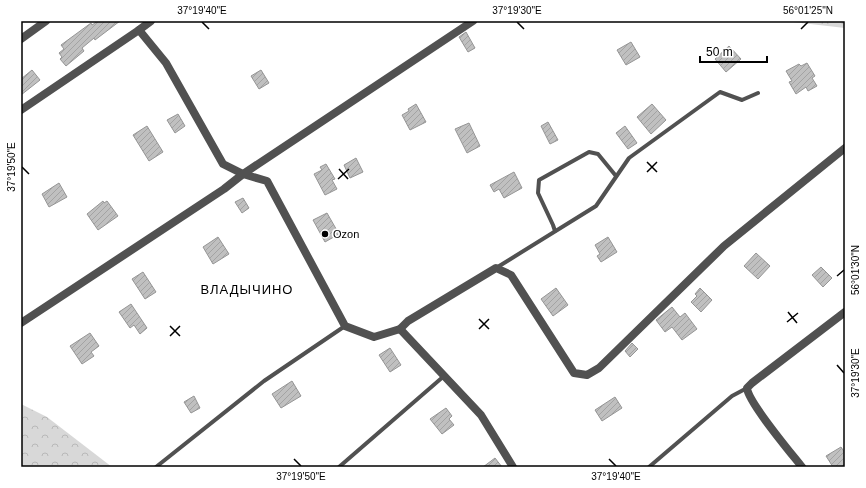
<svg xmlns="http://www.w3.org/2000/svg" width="866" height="488" font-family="Helvetica,sans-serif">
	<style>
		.forest { fill: url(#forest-crowns) }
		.building { fill: url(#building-hatch); stroke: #959595 }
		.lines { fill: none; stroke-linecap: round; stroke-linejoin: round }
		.service { stroke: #515151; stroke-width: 4 }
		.minor { stroke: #515151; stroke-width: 8 }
		.ticks { fill: none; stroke: #000; stroke-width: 1.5 }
		.poi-dot { fill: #000; stroke: #fff; stroke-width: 1.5 }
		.labels { text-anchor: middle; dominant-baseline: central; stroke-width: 3.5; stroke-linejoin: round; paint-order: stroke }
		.poi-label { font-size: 11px; fill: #000; stroke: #fff; text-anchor: start }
		.quarter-label { font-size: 13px; letter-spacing: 1px; fill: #000; stroke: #fff }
		.neatline { fill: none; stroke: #000; stroke-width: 1.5 }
		.ticks-label { font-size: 10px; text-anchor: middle; fill: #000 }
	</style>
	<defs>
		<pattern id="forest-crowns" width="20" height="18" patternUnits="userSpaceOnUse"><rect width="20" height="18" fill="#d8d8d8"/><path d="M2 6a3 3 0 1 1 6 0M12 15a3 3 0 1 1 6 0" fill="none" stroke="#b8b8b8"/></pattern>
		<pattern id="building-hatch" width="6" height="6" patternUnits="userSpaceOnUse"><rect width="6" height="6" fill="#c0c0c0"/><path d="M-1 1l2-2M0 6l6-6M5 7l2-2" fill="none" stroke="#a3a3a3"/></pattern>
	</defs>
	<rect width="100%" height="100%" fill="#fff"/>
	<g class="forest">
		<polygon points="784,21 845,21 845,28"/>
		<polygon points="21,404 47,417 112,467 21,467"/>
	</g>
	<g class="building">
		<polygon points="98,21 120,21 95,40 94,38 82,48 84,51 66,66 60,59 62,57 59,53 64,49 61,45 91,23 92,25"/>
		<polygon points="466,32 475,48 468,52 459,37"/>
		<polygon points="631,42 640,57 626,65 617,50"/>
		<polygon points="729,46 741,59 726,72 715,59"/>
		<polygon points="807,63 815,76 812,78 817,86 808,91 806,87 796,94 789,82 792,81 786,71 799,64 801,66"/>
		<polygon points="32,70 40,80 21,95 21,79"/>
		<polygon points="261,70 269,83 259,89 251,76"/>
		<polygon points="416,104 426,122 410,130 402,115 409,111 408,109"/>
		<polygon points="652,104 666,120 651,134 637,117"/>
		<polygon points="178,114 185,126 175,133 167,120"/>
		<polygon points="548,122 558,140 550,144 541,126"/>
		<polygon points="469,123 480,146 467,153 455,129"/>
		<polygon points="147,126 163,152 149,161 133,135"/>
		<polygon points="625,126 637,143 628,149 616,133"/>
		<polygon points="356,158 363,172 350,178 344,165"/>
		<polygon points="326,164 335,179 332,180 337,189 325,195 314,174 322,170 320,167"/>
		<polygon points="514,172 522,188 504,198 499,189 494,192 490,185"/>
		<polygon points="59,183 67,197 49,207 42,194"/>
		<polygon points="243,198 249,208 242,213 235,202"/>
		<polygon points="103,201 104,203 107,201 118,216 98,230 87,214"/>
		<polygon points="327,213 339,234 325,242 313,220"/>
		<polygon points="218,237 229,254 213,264 203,247"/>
		<polygon points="608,237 617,252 601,262 597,256 600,254 595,245"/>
		<polygon points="756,253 770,266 758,279 744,266"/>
		<polygon points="821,267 832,278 823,287 812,275"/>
		<polygon points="143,272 156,292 145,299 132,279"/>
		<polygon points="556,288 568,305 553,316 541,299"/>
		<polygon points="700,288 712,300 701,312 691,302 697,296 695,294"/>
		<polygon points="131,304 147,328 140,334 134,325 130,328 119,312"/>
		<polygon points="672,307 680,317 685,313 697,329 682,340 672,327 665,332 656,320"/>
		<polygon points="90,333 99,346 91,352 94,356 82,364 70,346"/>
		<polygon points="632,343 638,349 630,357 625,351"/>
		<polygon points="390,348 401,365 390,372 379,355"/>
		<polygon points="292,381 301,396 281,408 272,394"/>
		<polygon points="194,396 200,408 191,413 184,402"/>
		<polygon points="615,397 622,408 602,421 595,410"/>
		<polygon points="446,408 452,416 449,419 454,425 442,434 430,419"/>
		<polygon points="841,447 845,453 845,467 833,467 826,456"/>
		<polygon points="495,458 502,467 483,467"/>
	</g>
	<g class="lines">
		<g class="service">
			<polyline points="555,231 553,225 538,193 539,180 589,152 598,154 616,176"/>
			<polyline points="496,268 596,206 629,158 720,92 742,100 758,93"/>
			<polyline points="156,467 264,381 345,326"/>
			<polyline points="339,467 444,376"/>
			<polyline points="649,467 732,396 747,388"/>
		</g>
		<g class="minor">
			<polyline points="139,30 151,21"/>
			<polyline points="21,39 46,21"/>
			<polyline points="21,110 139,30 166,63 223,164 243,174 267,181 345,326 374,337 400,329 481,415 513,467"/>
			<polyline points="21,323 224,189 243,174 473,21"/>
			<polyline points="400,329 408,321 496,268 511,275 574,373 587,375 599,368 724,246 845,148"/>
			<path d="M802 467C791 453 748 402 747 388L752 383 845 312"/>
		</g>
	</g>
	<path class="ticks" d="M202 22 209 29M517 22 524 29M801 29 808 22M647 162 657 172M22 167 29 174M339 169 348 179M647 172 657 162M338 179 349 169M837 276 844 270M788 312 797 323M479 319 489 329M787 322 798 313M170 326 180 336M479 329 489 319M170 336 180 326M837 365 844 373M294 459 301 466M609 459 616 466"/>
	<circle class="poi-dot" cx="325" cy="234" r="4"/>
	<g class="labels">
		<g class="poi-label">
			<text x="333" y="234">Ozon</text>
		</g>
		<g class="quarter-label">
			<text x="247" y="289">ВЛАДЫЧИНО</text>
		</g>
	</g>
	<rect width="866" height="488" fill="none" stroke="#ffffff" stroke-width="44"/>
	<path d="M700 56v6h67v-6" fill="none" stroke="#000000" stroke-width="2"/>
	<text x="706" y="56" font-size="12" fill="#000000" stroke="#ffffff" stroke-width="3" paint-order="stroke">50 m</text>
	<rect x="22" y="22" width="822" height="444" class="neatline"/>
	<g class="ticks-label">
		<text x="202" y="14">37°19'40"E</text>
		<text x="517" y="14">37°19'30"E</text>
		<text x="808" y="14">56°01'25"N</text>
		<text transform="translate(11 167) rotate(-90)" y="4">37°19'50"E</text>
		<text transform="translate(855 270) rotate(-90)" y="4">56°01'30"N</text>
		<text transform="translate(855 373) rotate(-90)" y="4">37°19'30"E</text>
		<text x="301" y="480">37°19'50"E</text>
		<text x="616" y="480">37°19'40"E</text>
	</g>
</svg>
